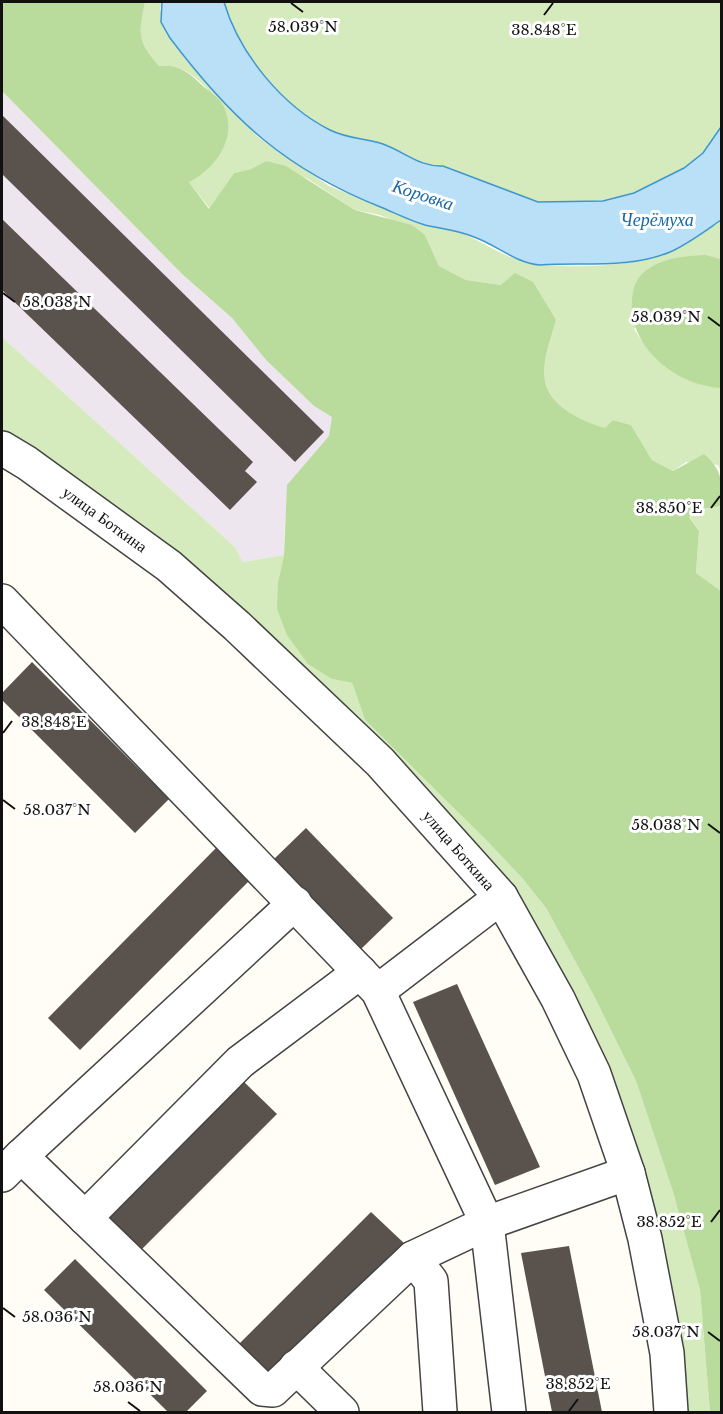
<svg xmlns="http://www.w3.org/2000/svg" width="723" height="1414" font-family="'Libre Baskerville',serif">
	<style>
		.industrial { fill: #eee6ef }
		.green { fill: #d5ebbd }
		.forest { fill: #b9dc9c }
		.water { fill: #b9e0f7; stroke: #3f96cf; stroke-width: 1.5 }
		.building { fill: #5a524d }
		.lines { fill: none; stroke-linecap: round; stroke-linejoin: round }
		.minor-casing { stroke: #444; stroke-width: 36 }
		.minor { stroke: #fff; stroke-width: 33 }
		.ticks { fill: none; stroke: #111; stroke-width: 2 }
		.labels { text-anchor: middle; dominant-baseline: central; stroke-width: 6; stroke-linejoin: round; paint-order: stroke }
		.street-label { font-size: 16px; fill: #111; stroke: #fff }
		.water-label { font-size: 18px; font-style: italic; fill: #1768a6; stroke: #fff }
		.ticks-label { font-size: 15px; text-anchor: middle; fill: #111; stroke: #fff; stroke-width: 6; stroke-linejoin: round; paint-order: stroke }
	</style>
	<rect width="100%" height="100%" fill="#fffdf5"/>
	<polygon class="industrial" points="2,91 182,274 232,318 266,360 314,406 333,417 330,436 285,521 284,555 243,562 235,547 2,337"/>
	<g class="green">
		<path d="M145 2H162L160 9 184 57 258 137 329 186 427 225C465 227 484 248 516 259 553 271 634 268 670 251 689 243 705 230 721 220V259L706 255 634 329C653 360 684 386 721 388V472L718 465 686 462 673 471 652 460 631 425 613 420 605 429C585 423 552 407 546 385 540 365 551 340 556 320L501 285 466 280 439 266 425 235 380 215 355 210 308 179 266 161 251 169 234 173 210 209 189 182 223 105C202 85 189 63 158 66 137 42 138 31 145 2Z"/>
		<path d="M224 2H721V127L703 153 684 168 634 193 603 201 539 202 443 166C419 167 405 152 383 144 366 138 348 139 330 131 282 106 239 53 224 2Z"/>
		<polygon points="2,337 235,547 243,562 284,555 278,582 332,679 352,683 365,720 487,841 523,879 546,908 593,994 636,1081 673,1192 700,1290 710,1412 683,1412 679,1352 509,890 2,434"/>
		<polygon points="721,506 721,592 696,573 699,531 689,516 697,510"/>
	</g>
	<g class="forest">
		<path d="M2 2H145C139 32 136 41 159 66 179 64 188 72 203 86 209 91 219 98 223 105 239 136 216 169 189 182L209 209 234 173 251 169 266 161 286 166 355 210 412 225 425 235 439 266 466 280 501 285 515 273 533 282 556 320C551 340 540 364 546 385 552 407 585 423 605 428L613 420 631 425 652 460 673 471 704 454C723 471 722 480 721 506L697 510 689 517 699 531 696 573 722 592 721 1412H710L700 1290 673 1192 636 1081 593 994 546 908 523 879 487 841 365 720 352 683 332 679 308 664 287 635 277 609 278 582 284 555 287 485 329 436 332 417 314 406 266 360 232 318 182 274 2 91Z"/>
		<path d="M706 255 721 259V388C677 386 628 347 632 300 633 287 636 277 648 269 665 257 686 256 706 255Z"/>
	</g>
	<path class="water" d="M162 2H224C239 53 282 106 330 130 348 139 365 138 383 144 405 152 419 167 443 166L538 202 603 201 634 193 684 168 703 153 721 127V220C705 231 688 244 670 252 629 269 582 262 540 265 515 263 497 245 474 237 458 230 442 229 425 225 411 221 397 214 383 208 286 170 232 120 170 38L161 22Z"/>
	<g class="building">
		<polygon points="2,115 324,432 295,462 2,174"/>
		<polygon points="2,219 253,462 245,471 257,482 230,510 2,290"/>
		<polygon points="32,662 169,799 135,833 2,700 2,693"/>
		<polygon points="306,828 393,918 360,950 273,860"/>
		<polygon points="217,847 250,880 80,1050 48,1018"/>
		<polygon points="457,984 540,1167 495,1185 413,1002"/>
		<polygon points="243,1081 277,1114 137,1254 103,1221"/>
		<polygon points="371,1212 406,1245 270,1381 235,1348"/>
		<polygon points="569,1246 602,1412 552,1412 521,1253"/>
		<polygon points="75,1259 207,1391 186,1412 168,1412 44,1290"/>
	</g>
	<g class="lines">
		<g class="minor-casing">
			<g id="minor">
				<polyline points="2,448 27,463 169,566 237,626 380,762 501,897 558,999 594,1074 628,1173 645,1239 667,1353 671,1412"/>
				<polyline points="2,601 378,991 487,1223 509,1412"/>
				<polyline points="378,991 501,897"/>
				<polyline points="21,1156 295,903"/>
				<polyline points="2,1175 21,1156 262,1389 273,1390 413,1258 487,1223 628,1173"/>
				<polyline points="85,1218 240,1062 360,972"/>
				<polyline points="413,1258 431,1281 440,1412"/>
				<polyline points="296,1367 342,1412"/>
			</g>
		</g>
		<use href="#minor" class="minor"/>
	</g>
	<path class="ticks" d="M291 3 303 12M544 15 553 3M3 293 15 302M708 317 720 326M711 508 720 496M3 733 12 721M3 800 15 809M708 824 720 833M711 1222 720 1210M3 1308 15 1317M708 1332 720 1341M128 1402 140 1411M569 1411 578 1399"/>
	<g class="labels">
		<g class="street-label">
			<text transform="translate(105 519) rotate(36)">улица Боткина</text>
			<text transform="translate(459 850) rotate(49)">улица Боткина</text>
		</g>
		<g class="water-label">
			<text transform="translate(423 195) rotate(18)">Коровка</text>
			<text x="657" y="220">Черёмуха</text>
		</g>
	</g>
	<g class="ticks-label">
		<text x="303" y="32">58.039°N</text>
		<text x="544" y="35">38.848°E</text>
		<text x="57" y="307">58.038°N</text>
		<text x="666" y="322">58.039°N</text>
		<text x="669" y="513">38.850°E</text>
		<text x="54" y="727">38.848°E</text>
		<text x="57" y="815">58.037°N</text>
		<text x="666" y="830">58.038°N</text>
		<text x="669" y="1227">38.852°E</text>
		<text x="57" y="1322">58.036°N</text>
		<text x="666" y="1337">58.037°N</text>
		<text x="578" y="1389">38.852°E</text>
		<text x="128" y="1392">58.036°N</text>
	</g>
	<rect width="723" height="1414" fill="none" stroke="#111111" stroke-width="6"/>
</svg>
